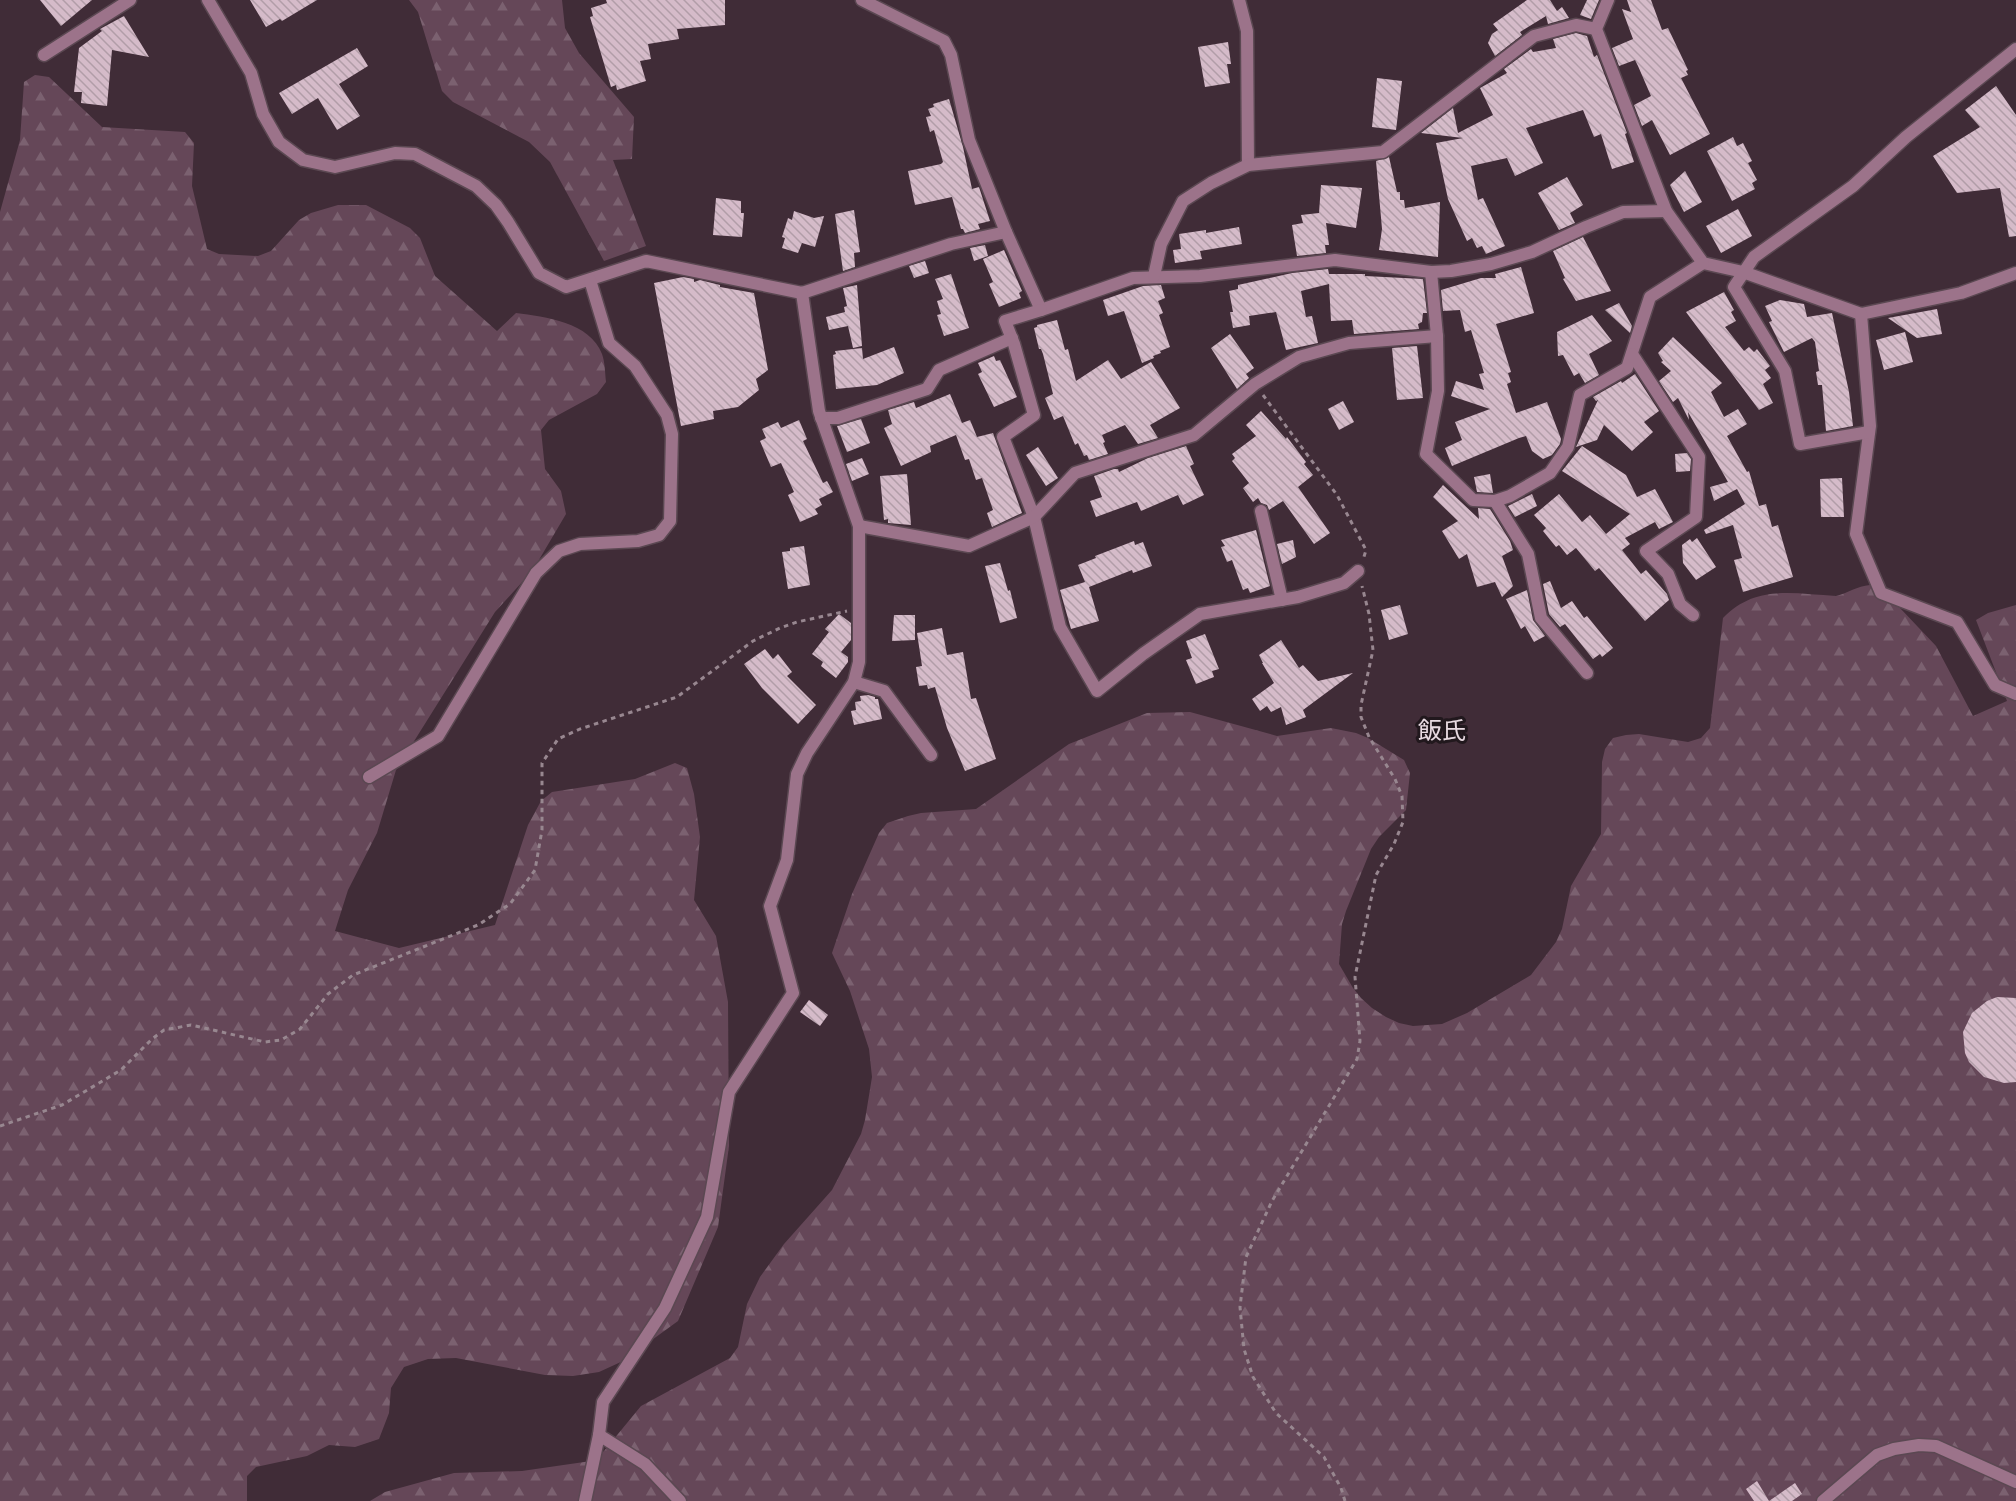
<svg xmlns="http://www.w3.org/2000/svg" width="2016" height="1501" font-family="'PT Sans Narrow','Noto Sans JP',sans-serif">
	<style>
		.forest { fill: url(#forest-firs) }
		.building { fill: url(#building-back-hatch) }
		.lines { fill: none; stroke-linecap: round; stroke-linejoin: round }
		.street-casing { stroke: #5b4852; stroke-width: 15 }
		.path { stroke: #988790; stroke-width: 3; stroke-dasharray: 4.5 4.5; stroke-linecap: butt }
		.street { stroke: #9c738a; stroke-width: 12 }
		.labels { text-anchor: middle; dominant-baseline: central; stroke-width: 6; stroke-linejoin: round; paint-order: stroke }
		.quarter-label { font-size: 24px; fill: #e9dbe2; stroke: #21181d }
	</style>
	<defs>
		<pattern id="forest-firs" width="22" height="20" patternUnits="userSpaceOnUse" patternTransform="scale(1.5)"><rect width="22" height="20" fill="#654758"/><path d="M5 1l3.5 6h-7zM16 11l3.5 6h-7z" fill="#7b6170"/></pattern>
		<pattern id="building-back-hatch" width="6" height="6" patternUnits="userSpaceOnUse" patternTransform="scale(1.5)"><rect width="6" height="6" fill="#d5bbc9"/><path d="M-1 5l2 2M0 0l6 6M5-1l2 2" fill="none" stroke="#b19da8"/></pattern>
	</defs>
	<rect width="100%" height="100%" fill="#402c37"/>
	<g class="forest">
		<polygon points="409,0 562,0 565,28 579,53 634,117 632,159 613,160 646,246 604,261 550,162 529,142 453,102 442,91 418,12"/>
		<path d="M35 75 49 77 102 127 185 132 194 143 192 186 207 249 219 254 258 256 271 251 299 220 311 213 338 205H366L410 228 420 238 435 276 497 331 516 313C545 317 590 322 602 354 605 362 605 373 606 382L597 394 549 420 541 430 545 469 561 491 566 514 533 570 495 612 396 770 377 833 348 890 335 931 399 948 495 925 528 825 541 801 552 792 635 779 675 763 687 768 694 794 700 837 694 900 716 936 728 1002 729 1146 718 1227 678 1321 623 1361 599 1372 573 1376 545 1375 456 1358 428 1359 404 1367 391 1388 389 1413 379 1439 355 1447 329 1445 307 1456 256 1467 247 1476V1501H0V212L20 140 24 82Z"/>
		<path d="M1870 585 1882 589 1936 646 1973 716 2007 701 1976 620 1988 613 2016 605V1501H370L385 1492 454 1473 522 1471 591 1461 604 1451 641 1406 730 1358 738 1347 747 1304 760 1277 784 1244 832 1190 861 1134 865 1120 872 1077 869 1049 850 991 832 953 852 894 879 833 887 823 908 816 921 813 976 809 1069 744 1147 713 1190 712 1277 736 1331 728 1356 733 1368 738 1404 760 1410 773 1406 810 1379 837 1371 849 1346 911 1342 924 1339 964 1353 988 1361 998 1372 1008 1386 1017 1399 1023 1413 1026 1442 1024 1467 1013 1531 975 1556 942 1562 929 1571 886 1601 834 1602 762 1605 749 1613 738 1626 735 1639 734 1688 742 1701 738 1710 728 1723 618C1756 584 1793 594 1836 596 1848 593 1857 586 1870 585Z"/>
	</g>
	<g class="building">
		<polygon points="40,0 92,0 61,26"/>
		<polygon points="250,0 317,0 282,21 280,19 266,27"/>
		<polygon points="606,0 725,0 725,25 677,29 679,39 648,44 651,59 640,61 646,81 617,90 616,85 611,87 590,17 593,16 591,8 607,3"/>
		<polygon points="1527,0 1550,0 1557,11 1562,7 1569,18 1548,24 1546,16 1520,32 1522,35 1495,56 1488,43 1492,34 1498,30 1493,24"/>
		<polygon points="1587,0 1599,0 1591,19 1580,15"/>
		<polygon points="1627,0 1651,0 1662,30 1668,28 1688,70 1686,71 1688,75 1681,78 1710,134 1670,155 1652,120 1642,126 1634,105 1651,96 1638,66 1635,60 1619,66 1612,48 1633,39 1622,9 1631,12"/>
		<polygon points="124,16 149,57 112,50 107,106 81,103 82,92 74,92 79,48 102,31 100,29"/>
		<polygon points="1576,33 1587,36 1594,57 1597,55 1627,133 1625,134 1634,162 1612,169 1601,134 1594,137 1583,110 1526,128 1543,163 1515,176 1507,158 1471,166 1478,200 1483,198 1505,246 1486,254 1482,246 1477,248 1472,238 1467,241 1448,199 1436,143 1463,138 1421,133 1453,108 1458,133 1493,115 1480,88 1507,73 1504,69 1531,49 1533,52 1556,48 1553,39"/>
		<polygon points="1228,42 1231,64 1227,64 1230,83 1205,87 1198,47"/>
		<polygon points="357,48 368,66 339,84 360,116 337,130 318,98 292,114 279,93"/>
		<polygon points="1377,78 1402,81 1396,130 1372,127"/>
		<polygon points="1996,86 2016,115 2016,236 2009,237 2000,188 1957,193 1933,156 1980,127 1965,110"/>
		<polygon points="949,99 963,147 972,189 979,187 990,221 978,224 980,229 965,233 963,229 961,229 952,197 915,205 908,171 941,164 943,162 934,130 930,132 926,117 931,116 928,109 934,107 933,104"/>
		<polygon points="1733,137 1737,146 1743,143 1752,161 1748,163 1757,180 1752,183 1755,189 1732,201 1707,151"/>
		<polygon points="1389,157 1397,192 1400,192 1400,200 1404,200 1405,208 1440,202 1438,257 1379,250 1382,229 1376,161"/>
		<polygon points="1685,171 1702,202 1684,212 1670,185"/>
		<polygon points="1567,177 1583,205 1570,213 1575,223 1559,230 1538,193"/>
		<polygon points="1321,185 1362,188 1356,228 1326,223 1329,245 1325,245 1326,253 1297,256 1292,225 1303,223 1301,215 1319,213"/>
		<polygon points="716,198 741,201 741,213 744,213 742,237 713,235"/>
		<polygon points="1738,209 1752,236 1721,253 1706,226"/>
		<polygon points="854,210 860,252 854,253 855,267 843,271 835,214"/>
		<polygon points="794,211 814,218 824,216 815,247 802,243 798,253 782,248 785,238 782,237 788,218 792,220"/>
		<polygon points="1239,227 1242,244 1200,251 1202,259 1175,263 1173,250 1181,249 1179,234 1206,230 1206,233"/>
		<polygon points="1583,237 1611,291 1576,301 1563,279 1565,278 1553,251"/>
		<polygon points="985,245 988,256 974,261 970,248"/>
		<polygon points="1004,250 1022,291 1019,293 1021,298 999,307 989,284 993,282 983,259"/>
		<polygon points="925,261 929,273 914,278 909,266"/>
		<polygon points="1521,267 1534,313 1496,324 1511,372 1508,373 1511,382 1507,384 1516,413 1547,402 1561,439 1560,444 1552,455 1543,459 1532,451 1526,436 1519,438 1452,466 1445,448 1462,440 1455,422 1490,409 1451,396 1456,381 1484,390 1479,374 1484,373 1471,330 1465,332 1460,310 1443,311 1441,290 1481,278 1496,278 1495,274"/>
		<polygon points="1328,269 1329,274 1365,274 1365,276 1423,279 1427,313 1423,313 1422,322 1418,324 1419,329 1354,334 1352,320 1331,321 1329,284 1301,291 1306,317 1312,316 1318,343 1286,350 1276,312 1249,316 1250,325 1233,328 1230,312 1233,312 1229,291 1238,289 1238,285 1292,273"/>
		<polygon points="951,274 969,328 944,336 937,315 941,314 937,301 943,299 935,279"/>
		<polygon points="683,277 694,279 694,282 700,280 720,285 720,287 754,293 768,370 756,379 759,390 738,407 713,411 714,419 681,426 654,283"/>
		<polygon points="857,285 862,346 853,348 848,326 829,330 826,317 845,312 844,307 847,306 843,288"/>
		<polygon points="1161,285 1165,298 1158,301 1163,313 1159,315 1170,347 1160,351 1161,353 1153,356 1154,358 1142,363 1124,311 1108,316 1103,300 1143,286"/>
		<polygon points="1724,292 1734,310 1731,312 1736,321 1725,327 1744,351 1749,347 1754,352 1757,349 1770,366 1765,370 1771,378 1763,384 1773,403 1759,410 1686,312"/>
		<polygon points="1780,300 1804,304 1807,317 1832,313 1849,392 1853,426 1826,431 1822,385 1818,385 1816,372 1819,371 1815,342 1812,338 1784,352 1769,322 1772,321 1765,306"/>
		<polygon points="1619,303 1632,326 1630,333 1605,310"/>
		<polygon points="1937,309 1942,334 1917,338 1888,318"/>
		<polygon points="1592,315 1612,341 1589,354 1599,375 1585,383 1579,373 1574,376 1563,355 1558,356 1557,332"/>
		<polygon points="1057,320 1065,350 1068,349 1076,381 1108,360 1121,379 1151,362 1180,408 1150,425 1158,438 1138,444 1125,425 1102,435 1105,442 1103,443 1108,454 1089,460 1087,455 1084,456 1078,443 1075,445 1063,416 1054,420 1045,398 1053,394 1043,354 1041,349 1039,349 1034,328 1037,327 1037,325"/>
		<polygon points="1905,332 1913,362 1884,370 1876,340"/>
		<polygon points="1230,334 1254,368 1246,374 1249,378 1237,389 1211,348"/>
		<polygon points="1673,337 1722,383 1711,392 1724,417 1738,409 1747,424 1727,436 1747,472 1749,471 1759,506 1766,504 1772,527 1778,525 1793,577 1743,592 1734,560 1742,558 1733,525 1706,534 1704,530 1745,504 1737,489 1714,501 1710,487 1728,482 1688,412 1689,420 1678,398 1673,402 1659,381 1671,371 1661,362 1663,361 1658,353"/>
		<polygon points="1417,346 1423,398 1397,400 1392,348"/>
		<polygon points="894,347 904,373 877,385 836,389 833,355 836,354 835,351 862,348 863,359"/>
		<polygon points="994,356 996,361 1000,360 1017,397 994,407 978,374 982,372 978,363"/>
		<polygon points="1635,374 1659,411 1644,422 1653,432 1632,451 1604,425 1597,440 1576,447 1598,400 1596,401 1593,397 1621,381 1622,383"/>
		<polygon points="950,394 962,423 970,420 977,437 993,433 1022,513 992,527 987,513 993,510 982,478 976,480 969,459 965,460 956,435 930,446 931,452 901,466 884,428 892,424 888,410 914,402 916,408"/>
		<polygon points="1343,401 1354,422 1339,430 1328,409"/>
		<polygon points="1261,411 1286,439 1287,437 1306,462 1304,464 1313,475 1298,487 1330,533 1314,544 1283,501 1269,510 1267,505 1261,503 1258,498 1253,502 1243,488 1249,483 1232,461 1235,458 1232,454 1256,436 1246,425"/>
		<polygon points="861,419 870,443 847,452 837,426"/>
		<polygon points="799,420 807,439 803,441 823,483 827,481 833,492 819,499 822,505 815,509 818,514 800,522 788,495 794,492 781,463 771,467 760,441 766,438 762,429 778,422 781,428"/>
		<polygon points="1186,446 1194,464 1190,466 1204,495 1183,505 1178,495 1141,511 1137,502 1096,517 1090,501 1102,497 1094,476 1114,469 1118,469 1119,472 1148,458"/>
		<polygon points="1582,446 1626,475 1637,497 1655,489 1673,522 1659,529 1655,522 1625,538 1630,544 1622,550 1641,574 1646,570 1667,594 1669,600 1645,621 1599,568 1595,571 1576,548 1567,555 1559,545 1556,547 1543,531 1546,528 1534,515 1559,494 1582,522 1590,515 1606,534 1630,514 1562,471"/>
		<polygon points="1038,447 1058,478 1046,486 1026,455"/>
		<polygon points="1687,453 1691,459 1690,471 1676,472 1675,454"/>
		<polygon points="862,458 869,474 852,481 846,464"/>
		<polygon points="907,474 911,525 888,523 888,519 884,520 880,476"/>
		<polygon points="1490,474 1493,493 1477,492 1474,477"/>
		<polygon points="1842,478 1844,517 1821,517 1820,479"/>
		<polygon points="1443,485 1479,519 1478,508 1490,509 1510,541 1513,550 1502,556 1513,586 1502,597 1495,582 1477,587 1467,554 1459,559 1442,531 1458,521 1433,497"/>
		<polygon points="1532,494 1537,506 1515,517 1508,506"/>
		<polygon points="1256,530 1270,586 1250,593 1248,588 1243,590 1232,560 1227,562 1221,547 1225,546 1221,540"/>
		<polygon points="1697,538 1716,567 1696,580 1683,563 1682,545 1690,539 1692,542"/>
		<polygon points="1293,540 1296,557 1282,564 1277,544"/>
		<polygon points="1134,541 1135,545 1143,542 1152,566 1133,573 1132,570 1089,587 1099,621 1071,629 1060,590 1085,582 1078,565 1096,558 1095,556"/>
		<polygon points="804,546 810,585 788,589 782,552 790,551 790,548"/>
		<polygon points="1000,563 1008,591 1010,590 1017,618 1000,623 985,566"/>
		<polygon points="1550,581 1561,608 1572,601 1584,618 1587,616 1613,648 1602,657 1600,654 1593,659 1565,624 1560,627 1549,614 1543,584"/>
		<polygon points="1527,590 1533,620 1545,636 1534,642 1525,626 1521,629 1506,599"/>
		<polygon points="1400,605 1408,634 1389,640 1381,610"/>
		<polygon points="839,614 851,623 851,640 841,652 848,657 848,662 836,678 821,666 823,662 812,654 829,632 825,629"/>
		<polygon points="894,615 915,615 915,640 892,641"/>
		<polygon points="942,628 947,655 963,652 971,699 976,698 996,759 965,771 947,728 935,687 928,689 927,685 919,686 916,667 922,666 917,633"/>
		<polygon points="1205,634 1219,669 1212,671 1214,677 1196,684 1186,660 1192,658 1186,641"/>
		<polygon points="1281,640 1299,668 1303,665 1318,681 1353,673 1303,710 1306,717 1286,725 1281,707 1271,712 1267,706 1260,711 1252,699 1274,683 1262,663 1263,663 1259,655"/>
		<polygon points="765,649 773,659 778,654 792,672 787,676 816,705 798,724 762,688 744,664"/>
		<polygon points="868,695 875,697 875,699 878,699 882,719 854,725 851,711 856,710 855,702 861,701 860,696"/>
		<polygon points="1997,997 2016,998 2016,1082 2004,1083 1984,1077 1969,1062 1965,1053 1963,1032 1972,1013 1987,1001"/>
		<polygon points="809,1000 828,1015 820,1026 800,1012"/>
		<polygon points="1757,1481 1769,1501 1795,1483 1802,1494 1792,1501 1754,1501 1746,1489"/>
	</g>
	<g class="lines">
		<g class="street-casing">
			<g id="street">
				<polyline points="208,0 251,73 263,114 279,142 303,160 335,167 395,153 415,154 476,186 496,205 508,222 539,273 566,287 646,261 802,293 951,244 1006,232"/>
				<polyline points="862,0 944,41 951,55 969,140 1006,232 1041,310 1133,278 1200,276 1335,260 1431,272 1451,271 1491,264 1532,252 1586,227 1623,212 1666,211"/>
				<polyline points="1239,0 1247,31 1248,165"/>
				<polyline points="1608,0 1596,29 1666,211 1703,263 1743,272 1861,314 1961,293 2016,273"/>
				<polyline points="44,55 130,0"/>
				<polyline points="1431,272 1437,336 1438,391 1426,454 1473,500 1495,501 1510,496 1550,473 1568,447 1580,395 1627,368 1650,297 1703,263"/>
				<polyline points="1154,276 1161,244 1183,201 1211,183 1248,165 1383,152 1534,36 1576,25 1596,29"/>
				<polyline points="1041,310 1005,321 1014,344 1034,415 1003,437 1034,517 1060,627 1097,691 1143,654 1200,614 1298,597 1344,583 1358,571"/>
				<polyline points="1861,314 1870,426 1856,534 1881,593 1957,622 1995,685 2016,694"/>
				<polyline points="1632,354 1699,457 1696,517 1646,551 1668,574 1680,604 1693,615"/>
				<polyline points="821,418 838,418 927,389 939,370 1012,338"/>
				<polyline points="1869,432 1800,444 1785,371 1734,287 1754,257 1853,186 1906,137 2016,49"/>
				<polyline points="1495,501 1528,554 1541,618 1587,673"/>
				<polyline points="1261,511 1282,600"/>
				<polyline points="859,526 969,546 1034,517 1075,473 1194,435 1255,384 1299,357 1349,343 1437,336"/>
				<polyline points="854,682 884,691 931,755"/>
				<polyline points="369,777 438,736 536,573 559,551 580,544 638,541 659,535 670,521 672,434 667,415 635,366 609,343 590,280"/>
				<polyline points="599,1435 645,1464 680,1501"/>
				<polyline points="585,1501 599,1435 603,1402 665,1308 707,1217 729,1092 793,993 770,906 787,860 797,774 807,753 854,682 859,662 859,526 819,411 802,293"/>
				<polyline points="1823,1501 1877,1455 1894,1449 1919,1445 1936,1446 2016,1482"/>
			</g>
		</g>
		<g class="path">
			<polyline points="1263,395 1337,495 1366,550 1363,560"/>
			<polyline points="0,1126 62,1105 121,1070 152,1039 164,1030 191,1025 265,1042 281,1040 300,1029 328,994 353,975 478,925 510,904 535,870 542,830 542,763 558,739 580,729 677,697 753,641 780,628 797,622 847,611"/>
			<polyline points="1345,1501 1341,1488 1324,1457 1276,1413 1253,1377 1244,1349 1240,1307 1246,1257 1272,1201 1357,1059 1360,1041 1355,977 1376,875 1394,844 1403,822 1402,796 1395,779 1369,737 1361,717 1361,705 1373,650 1369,614 1362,586"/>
		</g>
		<use href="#street" class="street"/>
	</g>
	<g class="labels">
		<g class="quarter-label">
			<text x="1442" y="730">飯氏</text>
		</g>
	</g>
</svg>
